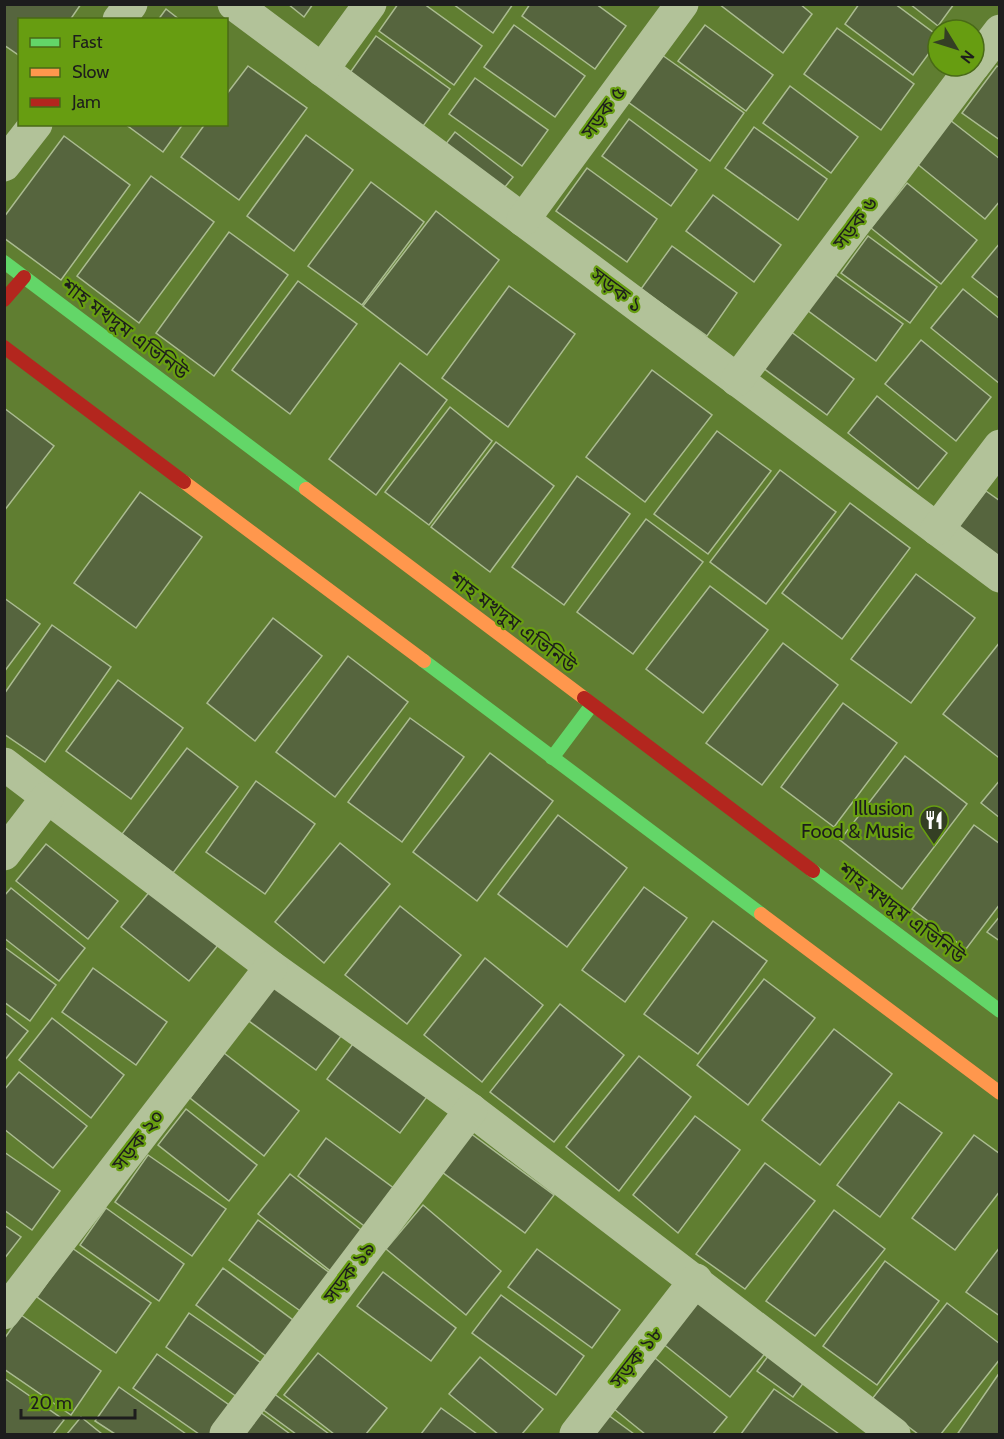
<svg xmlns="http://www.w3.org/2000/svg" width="1004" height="1439" font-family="Cabin,'Noto Sans Bengali',sans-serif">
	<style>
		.building { fill: #56653e; stroke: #abbc91; stroke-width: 1.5 }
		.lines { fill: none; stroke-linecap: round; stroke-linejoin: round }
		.street { stroke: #b2c299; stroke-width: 33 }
		.fast { stroke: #63d668; stroke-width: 14 }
		.slow { stroke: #ff974d; stroke-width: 14 }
		.jam { stroke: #b3261e; stroke-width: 14 }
		.labels { text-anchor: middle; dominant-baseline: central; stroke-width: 4.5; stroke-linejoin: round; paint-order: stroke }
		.street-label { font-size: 20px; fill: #1d1d1d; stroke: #679d11 }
		.poi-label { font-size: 20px; fill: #1d1d1d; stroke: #679d11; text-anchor: end }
	</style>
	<rect width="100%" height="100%" fill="#607e31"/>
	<g class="building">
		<polygon points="4,4 81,4 70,20 20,20 20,56 4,45"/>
		<polygon points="288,4 313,4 304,17"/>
		<polygon points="398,4 424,4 482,46 454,85 379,31"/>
		<polygon points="453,4 513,4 493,33"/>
		<polygon points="530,4 596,4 626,26 595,69 522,16"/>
		<polygon points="719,4 800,4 812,14 783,53"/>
		<polygon points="859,4 895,4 938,36 938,41 913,75 845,24"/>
		<polygon points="910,4 954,4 938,26"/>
		<polygon points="166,9 180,20 158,20"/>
		<polygon points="514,25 585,76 555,117 484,67"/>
		<polygon points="705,25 773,75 746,111 678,61"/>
		<polygon points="837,28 914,84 881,130 804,74"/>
		<polygon points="376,36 450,89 421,129 347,77"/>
		<polygon points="662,55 744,113 710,161 628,102"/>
		<polygon points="248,66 307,108 239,200 181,157 205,124 226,124 226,95"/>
		<polygon points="997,66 1000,68 1000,140 962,113"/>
		<polygon points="475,78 548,130 522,166 449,114"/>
		<polygon points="790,86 858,137 831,173 763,123"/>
		<polygon points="629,119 697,170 671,206 602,156"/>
		<polygon points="950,120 1000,159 1000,201 985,219 916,163"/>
		<polygon points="125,124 183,124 163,152"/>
		<polygon points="754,127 827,179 798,220 725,168"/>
		<polygon points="455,132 513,177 496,198 438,154"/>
		<polygon points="306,135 353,170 294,251 247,216"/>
		<polygon points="64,136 130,185 61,280 4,238 4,217"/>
		<polygon points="587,168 657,219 627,262 556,211"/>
		<polygon points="151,176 214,222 139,323 77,276"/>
		<polygon points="371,182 424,222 362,305 308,266"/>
		<polygon points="907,183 977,240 941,284 871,228"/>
		<polygon points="713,195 781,245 754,282 686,231"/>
		<polygon points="436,211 499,260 427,355 363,306"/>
		<polygon points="229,232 288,275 214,376 156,333"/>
		<polygon points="868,236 937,287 910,323 841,273"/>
		<polygon points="1000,243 1000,299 972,277"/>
		<polygon points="672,246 737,293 707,336 641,289"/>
		<polygon points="834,274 903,324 876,361 807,310"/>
		<polygon points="298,281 357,324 290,414 232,370"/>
		<polygon points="509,286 575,334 508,427 442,378"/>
		<polygon points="963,289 1000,319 1000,384 931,328"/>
		<polygon points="786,328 854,379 827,415 759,365"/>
		<polygon points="921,340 991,397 956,441 885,384"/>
		<polygon points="400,363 447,400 376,495 329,459"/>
		<polygon points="652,370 712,415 645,502 586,457"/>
		<polygon points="877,396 947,453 918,489 848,433"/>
		<polygon points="450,407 492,441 429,525 385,492"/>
		<polygon points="4,408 54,446 4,511"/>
		<polygon points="717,431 771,471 708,554 654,514"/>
		<polygon points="496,442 554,486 490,572 431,527"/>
		<polygon points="780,470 836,512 766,604 710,562"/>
		<polygon points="577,476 630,514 564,605 512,567"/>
		<polygon points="986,491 1000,501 1000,557 959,527"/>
		<polygon points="140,492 202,537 136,628 74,583"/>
		<polygon points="850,503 910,548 842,639 782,593"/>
		<polygon points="646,519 703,562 633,654 577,612"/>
		<polygon points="916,574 975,618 911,703 851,659"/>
		<polygon points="710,586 768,630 703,713 646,669"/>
		<polygon points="4,598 40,624 4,672"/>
		<polygon points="273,618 322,656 255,741 207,703"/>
		<polygon points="52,625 111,667 45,762 4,734 4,694"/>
		<polygon points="1000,642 1000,754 998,757 943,714"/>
		<polygon points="783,643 838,685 762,785 706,743"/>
		<polygon points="348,656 408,702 335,797 276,752"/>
		<polygon points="118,680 183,728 131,799 66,751"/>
		<polygon points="843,703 897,743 834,827 781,787"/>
		<polygon points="410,718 464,757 402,842 348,802"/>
		<polygon points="187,748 238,787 173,873 122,834"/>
		<polygon points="490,753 553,801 477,901 413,852"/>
		<polygon points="905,756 967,804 902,889 840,840"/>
		<polygon points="1000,780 1000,818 981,803"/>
		<polygon points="256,781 315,824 265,894 206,852"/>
		<polygon points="558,815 627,868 567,947 498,894"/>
		<polygon points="974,825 1000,844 1000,904 966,949 912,909"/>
		<polygon points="340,843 390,884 324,963 275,922"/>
		<polygon points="46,844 118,901 88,939 16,881"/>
		<polygon points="155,885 223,939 189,981 121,927"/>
		<polygon points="644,887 687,918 625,1002 582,970"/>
		<polygon points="11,888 85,948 59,981 4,938 4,896"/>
		<polygon points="400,906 461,955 407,1024 345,975"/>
		<polygon points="1000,916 1000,941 987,932"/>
		<polygon points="713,921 767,961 698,1054 644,1014"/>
		<polygon points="4,947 56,985 30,1021 4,1002"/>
		<polygon points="485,958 543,1005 482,1082 424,1035"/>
		<polygon points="93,968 167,1022 136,1065 62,1012"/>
		<polygon points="271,978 344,1032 316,1070 242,1016"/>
		<polygon points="764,979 815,1018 748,1105 697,1065"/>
		<polygon points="560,1004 624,1055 554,1142 490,1092"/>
		<polygon points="4,1012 28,1031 4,1061"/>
		<polygon points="52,1018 124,1075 91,1118 19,1060"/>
		<polygon points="834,1029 892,1074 820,1165 762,1120"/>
		<polygon points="355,1041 429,1094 400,1133 327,1079"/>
		<polygon points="224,1053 299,1111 264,1156 190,1098"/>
		<polygon points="639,1056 691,1097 619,1191 566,1147"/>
		<polygon points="19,1072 87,1126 53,1168 4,1129 4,1090"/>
		<polygon points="899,1102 942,1133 880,1217 837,1185"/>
		<polygon points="186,1109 257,1165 229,1201 158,1145"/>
		<polygon points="695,1116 740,1150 678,1233 633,1195"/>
		<polygon points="470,1133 554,1195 525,1233 442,1172"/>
		<polygon points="974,1135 1000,1154 1000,1191 955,1250 912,1218"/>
		<polygon points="326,1138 399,1192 371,1231 298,1176"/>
		<polygon points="4,1152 60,1191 32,1230 4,1210"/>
		<polygon points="148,1155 226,1209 192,1256 115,1202"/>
		<polygon points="765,1163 815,1201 745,1289 696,1254"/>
		<polygon points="290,1174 365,1233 333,1273 258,1214"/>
		<polygon points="423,1205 501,1271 466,1315 386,1249"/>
		<polygon points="106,1208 184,1264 159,1301 80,1245"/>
		<polygon points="834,1210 885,1249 815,1336 766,1301"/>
		<polygon points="258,1220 334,1276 306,1315 229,1260"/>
		<polygon points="4,1225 21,1237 4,1259"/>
		<polygon points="1000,1247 1000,1316 966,1292"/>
		<polygon points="72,1248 151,1303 116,1353 37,1297"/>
		<polygon points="537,1249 620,1310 592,1348 508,1287"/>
		<polygon points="885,1261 939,1301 877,1385 823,1346"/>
		<polygon points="223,1268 297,1323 270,1359 196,1305"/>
		<polygon points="383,1272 456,1328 431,1361 357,1306"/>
		<polygon points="698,1288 771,1346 730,1397 657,1339"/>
		<polygon points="501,1295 584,1356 556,1395 472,1333"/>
		<polygon points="947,1303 1000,1344 1000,1359 941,1434 918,1434 872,1399"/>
		<polygon points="189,1313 264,1365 240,1399 166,1347"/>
		<polygon points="21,1315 101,1371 71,1415 4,1369 4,1339"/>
		<polygon points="775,1347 810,1374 793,1397 757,1371"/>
		<polygon points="318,1353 387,1408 366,1434 334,1434 284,1395"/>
		<polygon points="157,1354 232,1407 212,1434 199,1434 133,1388"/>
		<polygon points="480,1357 543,1409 522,1434 498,1434 449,1394"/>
		<polygon points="655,1358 727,1417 713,1434 645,1434 614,1409"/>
		<polygon points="1000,1372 1000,1434 961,1434 958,1433"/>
		<polygon points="4,1378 64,1420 53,1434 4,1434"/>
		<polygon points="119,1387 186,1434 115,1434 95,1421"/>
		<polygon points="774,1389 839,1434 741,1434"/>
		<polygon points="273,1393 329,1434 296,1434 262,1409"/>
		<polygon points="441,1408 477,1434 421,1434"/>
		<polygon points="260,1412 290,1434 244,1434"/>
		<polygon points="604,1412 634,1434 587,1434"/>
		<polygon points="81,1417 102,1434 67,1434"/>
	</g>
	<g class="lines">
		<g class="street">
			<polyline points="234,4 1000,576"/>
			<polyline points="119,20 131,4"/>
			<polyline points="974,65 1000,31"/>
			<polyline points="322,70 370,4"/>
			<polyline points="4,165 36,124"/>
			<polyline points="523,220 682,4"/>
			<polyline points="737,380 973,66"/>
			<polyline points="937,529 1000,446"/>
			<polyline points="4,764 271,967 471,1110 894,1434"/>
			<polyline points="4,854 47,798"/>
			<polyline points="4,1313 271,967"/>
			<polyline points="226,1434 471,1110"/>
			<polyline points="576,1434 696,1280"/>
		</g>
		<g class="fast">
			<polyline points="4,262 306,489"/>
			<polyline points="424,661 761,914"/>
			<polyline points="552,758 591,706"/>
			<polyline points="813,871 1000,1011"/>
		</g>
		<g class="slow">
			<polyline points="184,482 424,661"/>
			<polyline points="306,489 584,698"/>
			<polyline points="761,914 1000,1093"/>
		</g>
		<g class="jam">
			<polyline points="4,300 24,277"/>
			<polyline points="4,347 184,482"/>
			<polyline points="584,698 813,871"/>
		</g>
	</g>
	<defs>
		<g id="restaurant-pin" transform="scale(1.5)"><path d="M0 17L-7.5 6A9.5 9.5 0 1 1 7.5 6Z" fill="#343f24" stroke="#679d11"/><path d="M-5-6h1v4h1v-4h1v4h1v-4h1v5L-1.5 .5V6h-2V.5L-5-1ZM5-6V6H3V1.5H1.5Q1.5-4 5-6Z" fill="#fff"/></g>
	</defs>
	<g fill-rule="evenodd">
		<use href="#restaurant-pin" x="934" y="820"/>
	</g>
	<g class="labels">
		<g class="street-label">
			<text transform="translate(603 112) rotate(-54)">সড়ক ৫</text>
			<text transform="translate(855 223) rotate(-53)">সড়ক ৬</text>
			<text transform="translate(617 290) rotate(37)">সড়ক ১</text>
			<text transform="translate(125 329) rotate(37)">শাহ মখদুম এভিনিউ</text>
			<text transform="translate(513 622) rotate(37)">শাহ মখদুম এভিনিউ</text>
			<text transform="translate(902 913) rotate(37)">শাহ মখদুম এভিনিউ</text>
			<text transform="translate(138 1140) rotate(-52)">সড়ক ২০</text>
			<text transform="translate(349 1272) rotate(-53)">সড়ক ১৯</text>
			<text transform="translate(636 1357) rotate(-52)">সড়ক ১৮</text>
		</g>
		<g class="poi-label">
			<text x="913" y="808">Illusion<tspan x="913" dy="23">Food &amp; Music</tspan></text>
		</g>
	</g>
	<rect width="1004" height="1439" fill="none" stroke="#1d1d1d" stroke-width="12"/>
	<rect x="18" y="18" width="210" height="108" fill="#679d11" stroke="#496a16" stroke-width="1.5"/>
	<rect x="30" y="38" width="30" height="9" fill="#63d668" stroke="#496a16" stroke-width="1.5"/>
	<text x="72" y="48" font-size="18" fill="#1d1d1d">Fast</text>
	<rect x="30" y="68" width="30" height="9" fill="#ff974d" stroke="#496a16" stroke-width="1.5"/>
	<text x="72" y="78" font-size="18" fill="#1d1d1d">Slow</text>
	<rect x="30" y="98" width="30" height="9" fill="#b3261e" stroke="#496a16" stroke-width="1.5"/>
	<text x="72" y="108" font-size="18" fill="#1d1d1d">Jam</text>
	<g transform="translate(956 48) rotate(128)"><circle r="28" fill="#679d11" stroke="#496a16" stroke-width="1.5"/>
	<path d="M0-4.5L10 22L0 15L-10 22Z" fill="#343f24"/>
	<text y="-9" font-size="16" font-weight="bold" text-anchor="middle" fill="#1d1d1d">N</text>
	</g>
	<path d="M21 1409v9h114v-9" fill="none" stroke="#1d1d1d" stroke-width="3"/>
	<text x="30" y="1409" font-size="18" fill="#1d1d1d" stroke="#679d11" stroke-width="4.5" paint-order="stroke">20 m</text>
</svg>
